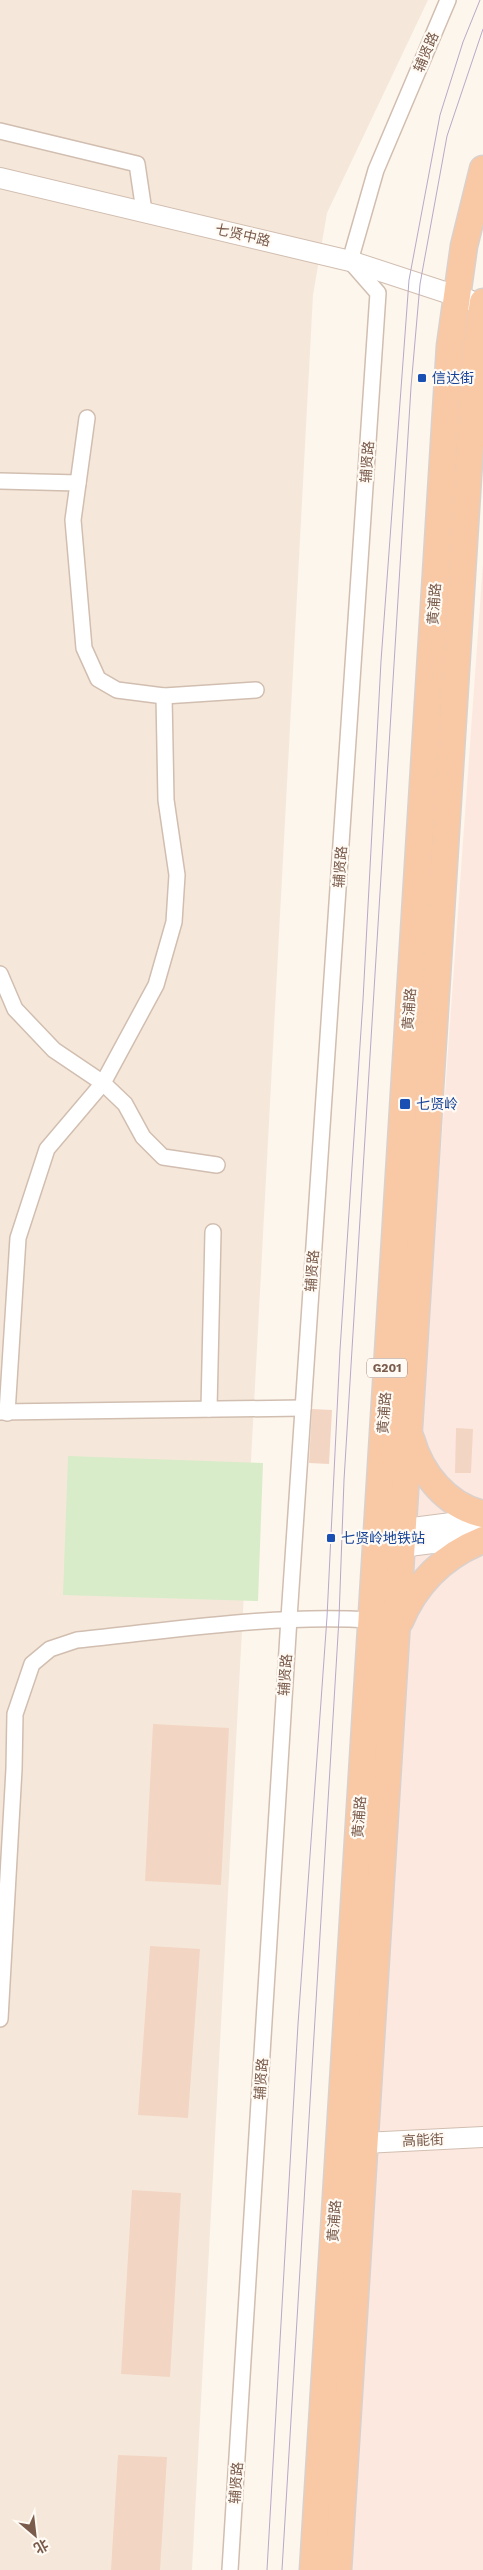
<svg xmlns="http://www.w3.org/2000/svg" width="483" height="2570" font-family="'Work Sans','Noto Sans SC',sans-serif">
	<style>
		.residential { fill: #f5e8da }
		.commercial { fill: #fde8e0 }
		.green { fill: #d8ecc9 }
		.building { fill: #f3d5c3 }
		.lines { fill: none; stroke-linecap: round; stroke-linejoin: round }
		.minor-casing { stroke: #d1beb0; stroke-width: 18 }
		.tertiary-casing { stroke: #d1beb0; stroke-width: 22 }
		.trunk-casing { stroke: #dad1cd; stroke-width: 29 }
		.minor { stroke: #fff; stroke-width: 15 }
		.tertiary { stroke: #fff; stroke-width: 20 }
		.trunk { stroke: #f9c8a4; stroke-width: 26 }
		.tram { stroke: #b9a8c9; stroke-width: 1 }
		.transit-dot { fill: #1a4fb4; stroke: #fffaf3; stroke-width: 2 }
		.labels { text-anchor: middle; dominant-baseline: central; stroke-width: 4.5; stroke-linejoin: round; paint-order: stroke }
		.shield { fill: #fffaf3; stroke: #a28b7f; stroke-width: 1 }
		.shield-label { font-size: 12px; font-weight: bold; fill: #7a5c4d }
		.street-label { font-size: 14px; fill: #7a5c4d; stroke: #fffaf3 }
		.transit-label { font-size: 14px; fill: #164399; stroke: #fffaf3; text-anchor: start }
	</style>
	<rect width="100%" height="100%" fill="#fdf6ec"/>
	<polygon class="residential" points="0,0 428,0 327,213 313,295 192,2570 0,2570"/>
	<polygon class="commercial" points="483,563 483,2570 352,2570 417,1483"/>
	<polygon class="green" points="68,1456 263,1463 258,1601 63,1595"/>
	<g class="building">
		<polygon points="312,1409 332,1410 329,1464 309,1463"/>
		<polygon points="456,1428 473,1429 471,1473 455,1473"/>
		<polygon points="153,1724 229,1728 221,1885 145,1881"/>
		<polygon points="150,1946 200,1949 188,2118 138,2115"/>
		<polygon points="132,2190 181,2193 170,2377 121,2374"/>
		<polygon points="118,2455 167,2457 160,2570 111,2570"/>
	</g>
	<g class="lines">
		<g class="minor-casing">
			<g id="minor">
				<polyline points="0,131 137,164 144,211"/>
				<polyline points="87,418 73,520 84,648 98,679 117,690 164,696 256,690"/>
				<polyline points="0,481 78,483"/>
				<polyline points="0,974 15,1009 54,1050 103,1083 125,1104 143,1137 163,1157 217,1165"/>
				<polyline points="209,1409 213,1232"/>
				<polyline points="0,1412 303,1408"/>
				<polyline points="7,1413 18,1238 47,1149 103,1083 156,985 174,922 177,875 166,800 164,696"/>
				<path d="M0 2019 14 1769 15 1714 32 1664 50 1649 77 1640C175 1630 273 1614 371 1620"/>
				<polyline points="230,2570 289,1618 378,293 350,261 376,170 448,0"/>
			</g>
		</g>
		<g class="tertiary-casing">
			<g id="tertiary">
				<polyline points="0,178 350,261 469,300"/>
				<polyline points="389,1531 483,1519"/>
				<polyline points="389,1539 401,1547 480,1537"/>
				<polyline points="364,2143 483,2137"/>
			</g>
		</g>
		<g class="trunk-casing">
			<g id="trunk">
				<path d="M411 1439C421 1474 447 1506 483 1514"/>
				<path d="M400 1621C416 1583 445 1555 483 1540"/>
				<polyline points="313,2570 450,346 464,246 483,169"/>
				<polyline points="338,2570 476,348 483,302"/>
			</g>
		</g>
		<use href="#minor" class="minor"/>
		<use href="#tertiary" class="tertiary"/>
		<use href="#trunk" class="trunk"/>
		<g class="tram">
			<polyline points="267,2570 298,2024 327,1617 340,1350 363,1000 381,661 409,280 440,115 463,42 480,0"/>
			<polyline points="282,2570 339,1618 344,1480 411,387 420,284 447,136 483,29"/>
		</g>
	</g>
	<g class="transit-dot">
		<rect x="417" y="373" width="10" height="10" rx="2.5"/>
		<rect x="399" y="1098" width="12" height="12" rx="2.5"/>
		<rect x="326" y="1533" width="10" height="10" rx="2.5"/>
	</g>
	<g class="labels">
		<rect class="shield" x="367" y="1358.5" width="40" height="19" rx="4"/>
		<g class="shield-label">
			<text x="387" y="1368">G201</text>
		</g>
		<g class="street-label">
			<text transform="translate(426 52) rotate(-67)">辅贤路</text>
			<text transform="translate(243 235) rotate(13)">七贤中路</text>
			<text transform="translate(367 462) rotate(-86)">辅贤路</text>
			<text transform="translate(434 604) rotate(-86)">黄浦路</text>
			<text transform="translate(340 867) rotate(-86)">辅贤路</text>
			<text transform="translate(409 1009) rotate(-86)">黄浦路</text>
			<text transform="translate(312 1271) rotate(-86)">辅贤路</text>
			<text transform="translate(384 1413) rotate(-86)">黄浦路</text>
			<text transform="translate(285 1675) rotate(-86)">辅贤路</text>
			<text transform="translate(359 1817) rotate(-86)">黄浦路</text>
			<text transform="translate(261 2079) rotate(-86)">辅贤路</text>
			<text transform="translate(423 2140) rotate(-3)">高能街</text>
			<text transform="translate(334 2221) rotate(-86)">黄浦路</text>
			<text transform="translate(236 2483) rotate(-86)">辅贤路</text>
		</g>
		<g class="transit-label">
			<text x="432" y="378">信达街</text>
			<text x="416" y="1104">七贤岭</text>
			<text x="341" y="1538">七贤岭地铁站</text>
		</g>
	</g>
	<g transform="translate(35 2535) rotate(152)" stroke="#fffaf3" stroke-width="4" paint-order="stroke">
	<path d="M0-4L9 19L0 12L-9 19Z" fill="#7a5c4d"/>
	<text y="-8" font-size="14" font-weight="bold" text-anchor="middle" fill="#7a5c4d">北</text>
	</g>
</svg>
